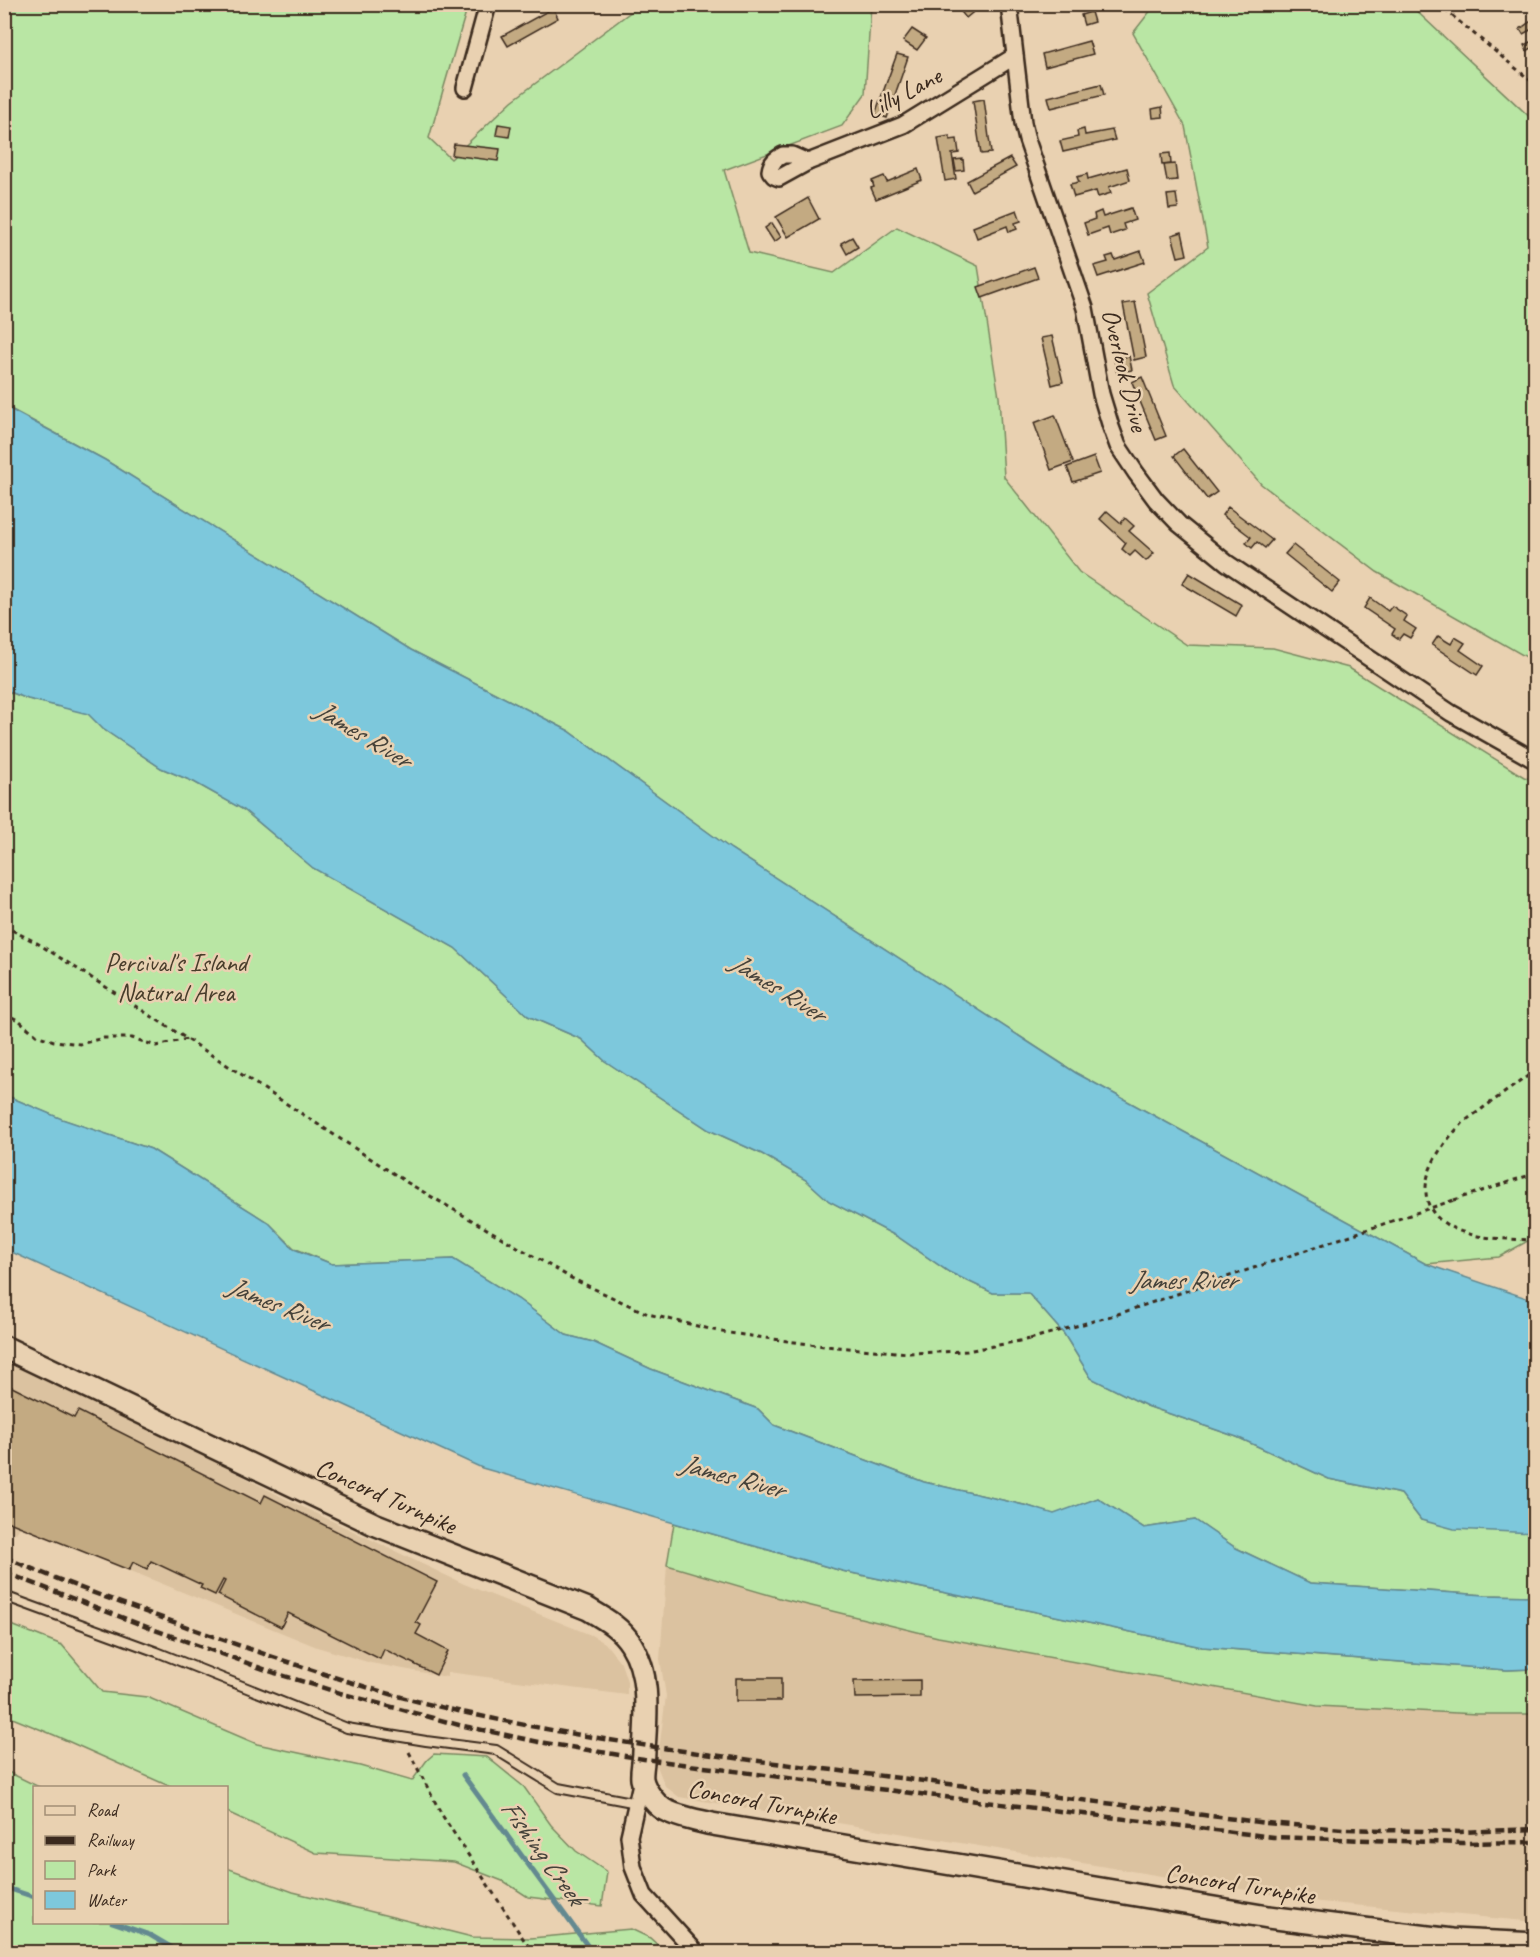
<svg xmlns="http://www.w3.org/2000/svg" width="1540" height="1957" font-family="Caveat,sans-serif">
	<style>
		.built { fill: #dbc2a0 }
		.green { fill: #b9e6a4; stroke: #7a8861; stroke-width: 1.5 }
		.water { fill: #7dc8dc; stroke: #638990; stroke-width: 1.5 }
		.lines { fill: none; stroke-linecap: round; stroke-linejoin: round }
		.stream { stroke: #638990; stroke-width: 5 }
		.building { fill: #c3aa82; stroke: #3b2a1e; stroke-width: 1.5 }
		.lane-casing { stroke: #3b2a1e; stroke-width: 12 }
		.street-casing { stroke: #3b2a1e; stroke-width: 20 }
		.secondary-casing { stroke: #3b2a1e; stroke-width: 26 }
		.path { stroke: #3b2a1e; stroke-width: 3; stroke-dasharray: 4.5 4.5; stroke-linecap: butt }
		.lane { stroke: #e9d1b1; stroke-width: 8 }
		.street { stroke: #e9d1b1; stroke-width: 15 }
		.secondary { stroke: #e9d1b1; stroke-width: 21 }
		.rail { stroke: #3b2a1e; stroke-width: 4.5; stroke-dasharray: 9 4.5; stroke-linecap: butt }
		.path-bridge { stroke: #3b2a1e; stroke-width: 3; stroke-dasharray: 4.5 4.5; stroke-linecap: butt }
		.labels { text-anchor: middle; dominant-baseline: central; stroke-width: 5; stroke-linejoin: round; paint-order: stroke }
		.street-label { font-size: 26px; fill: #3b2a1e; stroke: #e9d1b1 }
		.park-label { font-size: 26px; fill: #483d2b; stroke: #e9d1b1 }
		.water-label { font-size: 27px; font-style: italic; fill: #45423a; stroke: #e9d1b1 }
	</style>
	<rect width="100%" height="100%" fill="#e9d1b1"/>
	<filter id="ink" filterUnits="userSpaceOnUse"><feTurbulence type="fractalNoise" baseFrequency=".0167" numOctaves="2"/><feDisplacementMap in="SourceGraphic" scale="12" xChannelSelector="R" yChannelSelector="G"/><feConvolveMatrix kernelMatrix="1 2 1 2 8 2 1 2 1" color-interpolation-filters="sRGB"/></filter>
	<g filter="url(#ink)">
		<g class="built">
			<polygon points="5,1360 194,1451 284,1498 464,1584 591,1635 605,1643 621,1663 627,1681 627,1695 447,1672 447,1677 371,1663 317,1647 21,1526 16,1533 5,1528"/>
			<polygon points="667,1565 783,1599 938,1637 1317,1706 1477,1714 1535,1714 1535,1922 1321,1902 679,1797 665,1786 657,1766 666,1696 660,1659"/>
		</g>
		<g class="green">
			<polygon points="4,5 468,5 429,138 451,159 512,101 640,5 871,5 865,94 842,126 724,170 749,253 834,273 897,227 978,266 999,397 1004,477 1079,572 1187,645 1273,648 1349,668 1524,777 1535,780 1535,1237 1499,1257 1426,1264 1076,1073 731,849 569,731 411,650 105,460 5,406"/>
			<polygon points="1155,5 1410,5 1535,122 1535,662 1377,572 1261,484 1174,385 1147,293 1208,247 1185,126 1133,33"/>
			<polygon points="4,690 28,699 88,713 103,729 161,768 194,782 244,810 313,868 455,948 528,1016 581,1039 605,1061 709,1130 762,1154 806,1180 829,1201 898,1237 949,1272 993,1293 1028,1293 1064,1334 1091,1378 1147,1406 1237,1437 1329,1479 1401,1494 1421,1520 1535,1533 1535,1596 1485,1595 1310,1583 1236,1548 1195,1520 1144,1528 1098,1498 1054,1515 1028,1506 924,1482 774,1425 758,1409 651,1369 593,1342 566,1335 518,1299 453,1259 332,1264 294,1248 269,1223 151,1149 61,1119 5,1095"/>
			<polygon points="674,1523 842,1571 1202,1647 1507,1670 1535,1669 1535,1714 1477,1714 1317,1706 938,1637 783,1599 667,1565"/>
			<polygon points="4,1622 62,1645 102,1692 147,1697 257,1744 360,1766 412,1781 427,1760 434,1754 487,1757 524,1787 551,1825 576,1851 607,1872 602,1906 528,1897 505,1882 454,1862 316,1853 227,1812 226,1788 171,1787 54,1735 5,1715"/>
			<polygon points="4,1770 39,1787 34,1788 34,1922 226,1922 227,1868 293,1892 472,1937 531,1938 631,1929 650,1938 665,1952 5,1952"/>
		</g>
		<g class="water">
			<polygon points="4,406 105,460 411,650 569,731 731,849 1076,1073 1426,1264 1535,1301 1535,1533 1454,1529 1421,1520 1401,1494 1329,1479 1237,1437 1147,1406 1091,1378 1064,1334 1028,1293 993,1293 949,1272 898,1237 829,1201 806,1180 762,1154 709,1130 605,1061 581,1039 528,1016 455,948 313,868 244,810 194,782 161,768 103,729 88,714 28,699 5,690"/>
			<polygon points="5,1095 62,1119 151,1149 269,1223 294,1249 332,1264 453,1259 518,1299 566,1335 593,1342 651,1369 758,1409 774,1425 924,1482 1028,1506 1054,1514 1098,1498 1144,1528 1195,1520 1236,1548 1310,1583 1485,1595 1535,1596 1535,1669 1507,1670 1202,1647 842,1571 482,1468 5,1249"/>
		</g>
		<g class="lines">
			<g class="stream">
				<polyline points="463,1775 592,1952"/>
				<polyline points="4,1887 34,1897"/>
				<polyline points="112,1922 150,1935 179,1952"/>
			</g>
		</g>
		<g class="building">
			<polygon points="955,4 983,4 966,18"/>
			<polygon points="553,8 558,18 508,46 502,36"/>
			<polygon points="1091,12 1094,22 1084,25 1081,15"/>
			<polygon points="1534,19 1536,27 1523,34 1520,29"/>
			<polygon points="912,29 926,38 917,50 903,41"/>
			<polygon points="1089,41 1093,54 1045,67 1042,54"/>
			<polygon points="1532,41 1535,46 1527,51 1524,45"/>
			<polygon points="897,54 908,57 887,118 875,114"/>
			<polygon points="1101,84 1104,95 1051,108 1048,97"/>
			<polygon points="984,99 991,153 981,154 973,101"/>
			<polygon points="1162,107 1163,117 1153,118 1152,109"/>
			<polygon points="498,124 511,126 509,137 496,135"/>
			<polygon points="1084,129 1085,135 1112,130 1115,140 1063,152 1060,141 1078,137 1077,131"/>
			<polygon points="950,136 950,140 957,139 959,153 952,154 956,179 945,181 938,138"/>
			<polygon points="454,144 500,149 498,161 452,155"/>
			<polygon points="1170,153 1171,164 1162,165 1161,154"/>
			<polygon points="1010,158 1016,167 972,191 967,181"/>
			<polygon points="963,159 964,170 956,171 954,160"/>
			<polygon points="1175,164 1177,180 1167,181 1164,165"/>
			<polygon points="1127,168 1130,180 1109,187 1111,193 1098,197 1096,191 1074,197 1070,184 1079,182 1077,177 1087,174 1088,179"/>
			<polygon points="918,169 922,180 876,199 871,188 874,187 872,181 884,176 887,182"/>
			<polygon points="1176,194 1178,208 1169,209 1167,195"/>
			<polygon points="808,198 819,219 788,237 776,217"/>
			<polygon points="1131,208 1135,220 1123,224 1125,230 1110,235 1108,228 1088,235 1084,223 1095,219 1094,214 1101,211 1103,217"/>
			<polygon points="1017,210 1021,221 1015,223 1017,229 1009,232 1007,226 977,238 973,227"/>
			<polygon points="772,223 781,237 774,242 765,228"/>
			<polygon points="1182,232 1187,255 1178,257 1172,235"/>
			<polygon points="852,237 858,247 847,254 841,243"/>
			<polygon points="1141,251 1145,262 1098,277 1094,266 1108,262 1106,257 1113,255 1115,260"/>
			<polygon points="1034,267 1038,278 982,298 978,287"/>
			<polygon points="1135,302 1146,357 1134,360 1123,304"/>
			<polygon points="1052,336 1063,382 1052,385 1041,338"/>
			<polygon points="1129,356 1132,370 1117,373 1114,359"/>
			<polygon points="1142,377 1166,436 1156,440 1132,382"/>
			<polygon points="1055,415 1073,462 1051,470 1034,423"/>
			<polygon points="1183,449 1217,492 1207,499 1174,456"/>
			<polygon points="1094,457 1100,473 1073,482 1067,467"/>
			<polygon points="1228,507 1272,540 1265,548 1257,542 1252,548 1246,543 1251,537 1222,515"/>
			<polygon points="1107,511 1121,523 1125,518 1134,526 1129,531 1154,553 1146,561 1135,551 1130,556 1122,549 1126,543 1100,519"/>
			<polygon points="1293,545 1340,582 1332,592 1285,554"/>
			<polygon points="1189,573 1242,605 1236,616 1182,584"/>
			<polygon points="1370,598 1388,611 1392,606 1407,616 1404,621 1416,629 1410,638 1403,634 1399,639 1392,634 1395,629 1364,608"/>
			<polygon points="1438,636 1451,644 1455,637 1465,643 1460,650 1483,666 1477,675 1432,645"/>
			<polygon points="4,1383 74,1418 78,1411 261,1503 265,1495 437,1582 416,1622 421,1625 416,1634 448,1651 436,1675 384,1649 380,1659 288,1613 281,1627 218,1595 225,1581 223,1580 215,1595 200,1588 202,1585 151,1561 147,1569 133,1562 129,1570 4,1520"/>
			<rect x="736" y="1678" width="45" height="23"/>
			<polygon points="920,1680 920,1697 855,1698 854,1681"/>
		</g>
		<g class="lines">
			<g class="lane-casing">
				<polyline id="lane" points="4,1596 157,1652 347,1728 426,1741 496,1750 558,1788 637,1803"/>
			</g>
			<g class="street-casing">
				<g id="street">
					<polyline points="1009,4 1023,123 1027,140 1085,308 1101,394 1111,427 1118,446 1136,473 1156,500 1179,524 1227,563 1451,713 1536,761"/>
					<polyline points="465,88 488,4"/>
					<path d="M783 155H792L808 162 779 178 774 176 770 171C771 162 776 159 783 155Z"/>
					<polyline points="808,162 903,125 1015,56"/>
					<polyline points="642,1779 629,1836 633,1867 644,1895 696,1952"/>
				</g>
			</g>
			<g class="secondary-casing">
				<path id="secondary" d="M4 1347 374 1524 588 1609C605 1619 620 1627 631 1644 651 1675 646 1716 644 1751 644 1760 641 1771 642 1779 644 1789 654 1803 663 1809 677 1817 696 1820 712 1824L1268 1917 1452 1940 1536 1944"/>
			</g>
			<g class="path">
				<polyline points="1438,4 1536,85"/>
				<polyline points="4,926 37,943 187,1039 408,1183 571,1278 648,1314 722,1332 824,1346 909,1353 967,1351 1030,1339"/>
				<polyline points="4,1013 20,1021 36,1035 54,1041 80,1044 103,1038 132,1038 156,1046 187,1039"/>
				<path d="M1536 1070C1518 1083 1500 1096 1483 1108 1476 1114 1467 1118 1461 1125 1434 1151 1404 1200 1449 1226 1474 1240 1508 1239 1536 1240"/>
				<polyline points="1454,1200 1536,1173"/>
				<polyline points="409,1752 442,1815 532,1952"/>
			</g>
			<use href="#lane" class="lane"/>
			<use href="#street" class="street"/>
			<use href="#secondary" class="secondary"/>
			<g class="rail">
				<path d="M4 1557C74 1587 146 1612 218 1638 299 1666 382 1695 467 1713 607 1744 749 1760 891 1777 1016 1792 1141 1807 1266 1823L1343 1829 1460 1832 1536 1829"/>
				<polyline points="4,1572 152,1629 275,1673 340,1693 459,1725 539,1742 644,1759 788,1778 1273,1837 1462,1843 1536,1842"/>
			</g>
			<polyline class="path-bridge" points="1030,1339 1118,1314 1454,1200"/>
		</g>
	</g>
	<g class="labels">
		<g class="street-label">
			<text transform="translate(903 93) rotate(-28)">Lilly Lane</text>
			<text transform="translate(1125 370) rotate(76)">Overlook Drive</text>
			<text transform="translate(386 1496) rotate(24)">Concord Turnpike</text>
			<text transform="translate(762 1802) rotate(11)">Concord Turnpike</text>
			<text transform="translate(1240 1884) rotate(9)">Concord Turnpike</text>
		</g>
		<g class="park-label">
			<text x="176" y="962">Percival's Island<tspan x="176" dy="30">Natural Area</tspan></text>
		</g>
		<g class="water-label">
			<text transform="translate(363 734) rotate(31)">James River</text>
			<text transform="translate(778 987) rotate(32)">James River</text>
			<text x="1183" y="1280">James River</text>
			<text transform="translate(278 1304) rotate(22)">James River</text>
			<text transform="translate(732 1476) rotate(15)">James River</text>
			<text transform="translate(543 1852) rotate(54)">Fishing Creek</text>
		</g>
	</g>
	<rect width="1540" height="1957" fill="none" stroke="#e9d1b1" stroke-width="24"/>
	<rect x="12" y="12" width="1516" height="1933" fill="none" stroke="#3b2a1e" stroke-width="2" filter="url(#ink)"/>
	<rect x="33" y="1786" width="195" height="138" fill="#e9d1b1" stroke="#a38e76" stroke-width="1.5"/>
	<rect x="45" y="1806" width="30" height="9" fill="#e9d1b1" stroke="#a38e76" stroke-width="1.5"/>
	<text x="87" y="1816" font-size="18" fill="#3b2a1e">Road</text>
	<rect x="45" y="1836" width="30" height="9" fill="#3b2a1e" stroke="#a38e76" stroke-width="1.5"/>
	<text x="87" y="1846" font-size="18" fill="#3b2a1e">Railway</text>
	<rect x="45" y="1861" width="30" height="18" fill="#b9e6a4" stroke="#a38e76" stroke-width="1.5"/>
	<text x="87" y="1876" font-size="18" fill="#3b2a1e">Park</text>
	<rect x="45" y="1891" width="30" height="18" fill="#7dc8dc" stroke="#a38e76" stroke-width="1.5"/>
	<text x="87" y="1906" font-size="18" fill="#3b2a1e">Water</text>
</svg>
